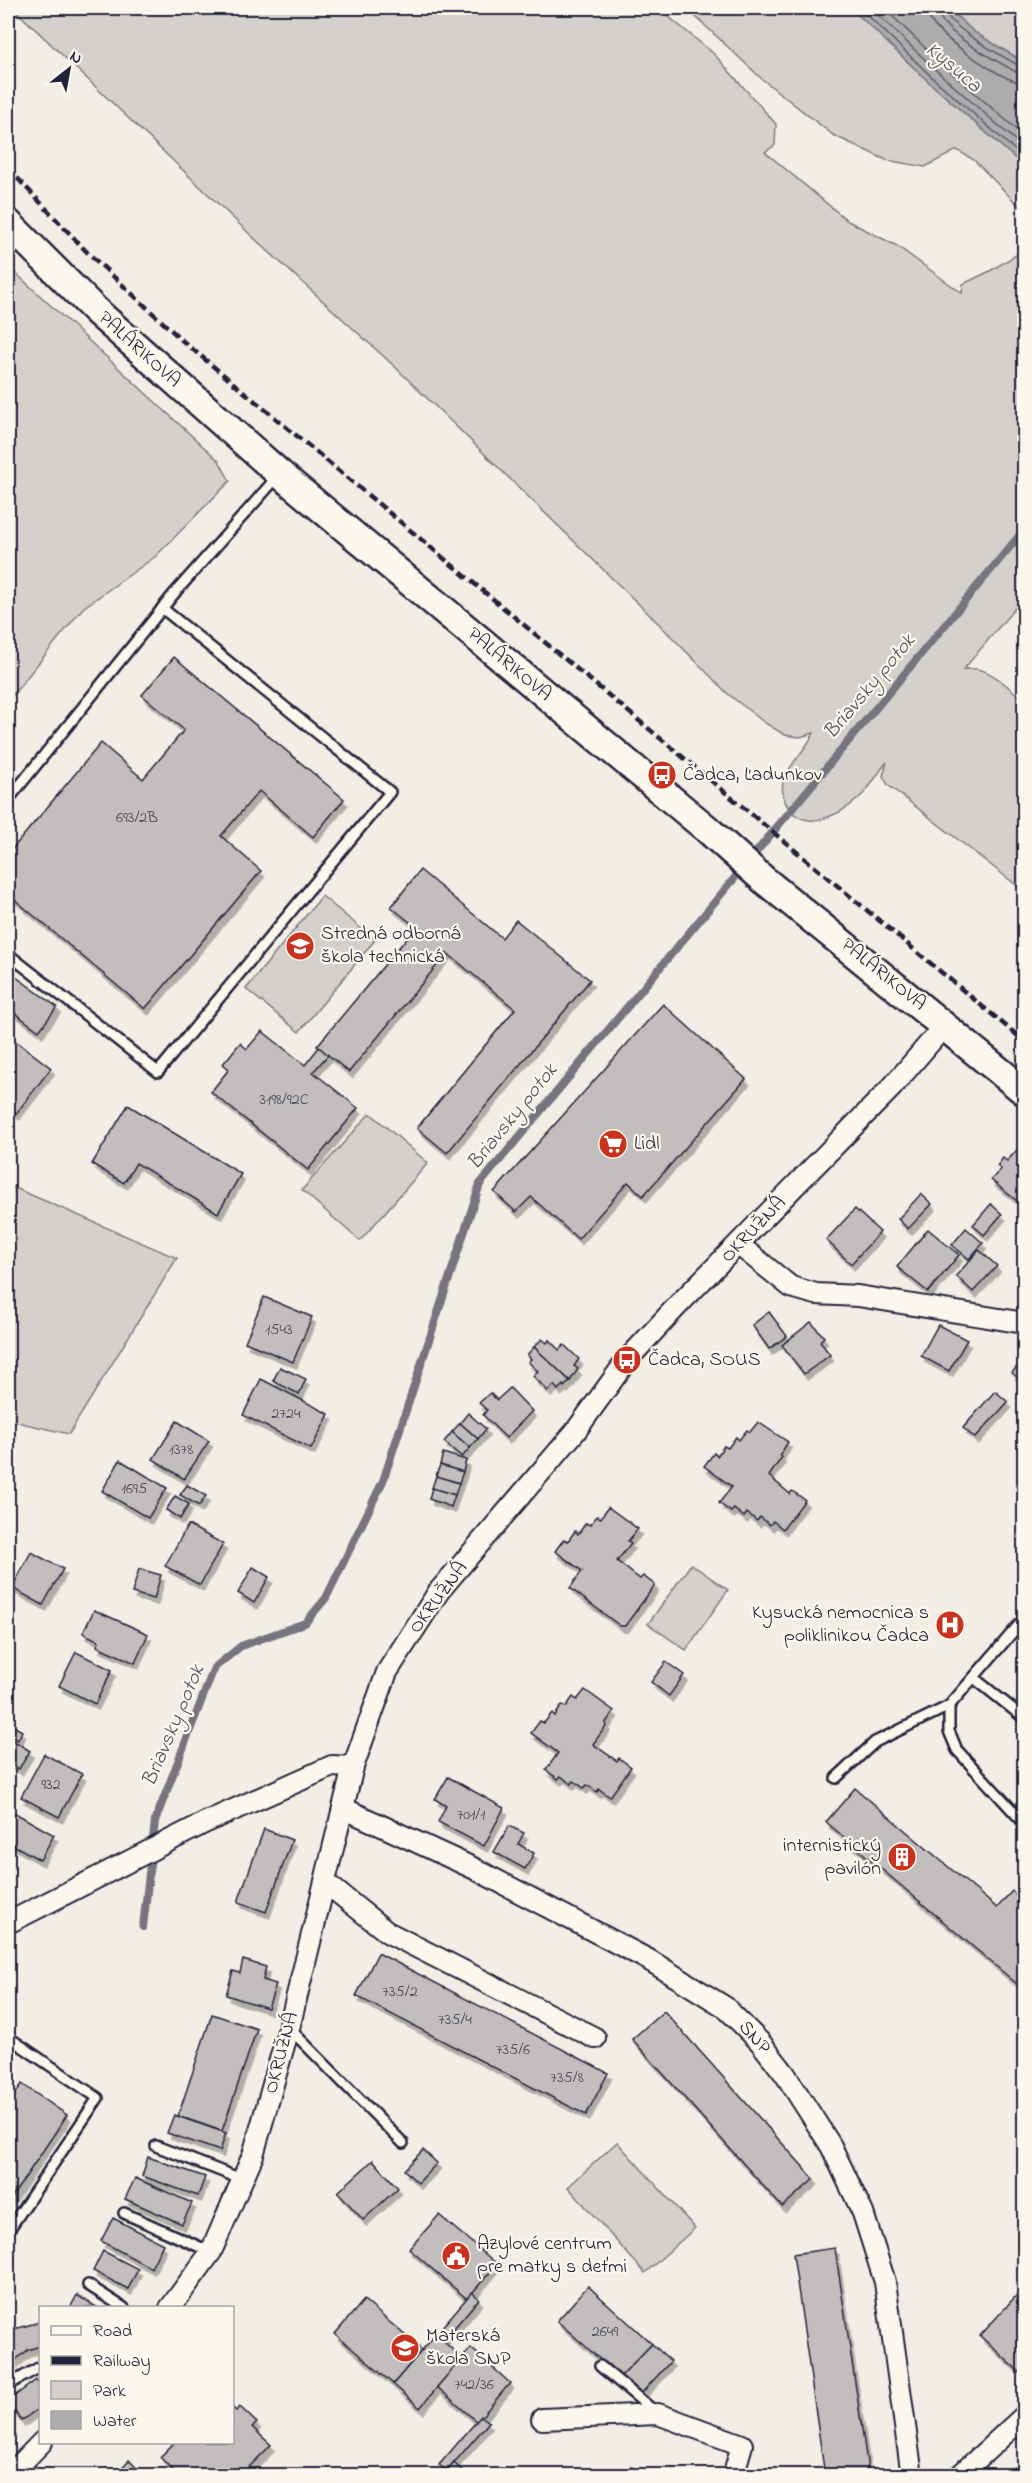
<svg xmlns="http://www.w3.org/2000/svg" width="1032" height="2483" font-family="'Indie Flower',sans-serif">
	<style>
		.green { fill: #d4d1cc; stroke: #7b7a84; stroke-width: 1.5 }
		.water { fill: #aeabad; stroke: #76747f; stroke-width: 1.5 }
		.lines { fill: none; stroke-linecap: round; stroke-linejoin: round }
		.shore { stroke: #5a5969; stroke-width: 1.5 }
		.stream { stroke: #76747f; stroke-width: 8 }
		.building { fill: #c2bebe; stroke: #22223b; stroke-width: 1.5; filter: url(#shadow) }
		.service-casing { stroke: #22223b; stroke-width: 14 }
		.minor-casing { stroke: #22223b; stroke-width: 24 }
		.secondary-casing { stroke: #22223b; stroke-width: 32 }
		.service { stroke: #fbf7ec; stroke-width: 9 }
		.minor { stroke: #fbf7ec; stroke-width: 20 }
		.secondary { stroke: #fbf7ec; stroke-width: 27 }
		.rail { stroke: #22223b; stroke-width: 4.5; stroke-dasharray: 9 4.5; stroke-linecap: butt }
		.labels { text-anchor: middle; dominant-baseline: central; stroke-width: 4.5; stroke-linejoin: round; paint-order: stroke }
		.number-label { font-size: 16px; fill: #4a495c }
		.street-label { font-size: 20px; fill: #22223b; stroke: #fbf7ec }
		.poi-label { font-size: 20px; fill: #22223b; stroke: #fbf7ec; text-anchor: start }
		.water-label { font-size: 21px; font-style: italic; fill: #535263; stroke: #fbf7ec }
	</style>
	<defs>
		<filter id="shadow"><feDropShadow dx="3.5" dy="6" stdDeviation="0" flood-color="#0004"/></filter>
	</defs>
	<rect width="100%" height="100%" fill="#f2eee5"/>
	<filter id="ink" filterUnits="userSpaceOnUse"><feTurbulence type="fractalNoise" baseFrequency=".0167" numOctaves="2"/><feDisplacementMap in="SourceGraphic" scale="12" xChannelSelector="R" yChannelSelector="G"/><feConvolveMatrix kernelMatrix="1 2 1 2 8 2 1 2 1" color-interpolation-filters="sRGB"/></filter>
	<g filter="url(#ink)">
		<g class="green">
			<path d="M13 8H658L714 54 776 124 775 145 765 152 848 221 897 246 962 293 963 284 990 271 1024 250V597L963 670C987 663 1006 686 1024 700V891L888 785 883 776 887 762C879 771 873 783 865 792 849 810 810 834 790 810 784 802 780 789 784 779 791 763 806 749 814 733L800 737 785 735 765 723 728 694 658 623 393 365 256 240Z"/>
			<polygon points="689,8 851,8 930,83 1024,166 1024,211 974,160 957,150 925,167 886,160 833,135 762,79 695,16"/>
			<polygon points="948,8 1024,8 1024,62 974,32"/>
			<polygon points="8,266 219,461 230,481 156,556 83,608 8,701"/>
			<polygon points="322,896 375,940 299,1032 246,989"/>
			<polygon points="370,1113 428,1163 360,1241 302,1190"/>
			<polygon points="8,1185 177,1258 69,1434 8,1420"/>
			<polygon points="691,1564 728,1590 686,1650 648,1624"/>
			<polygon points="617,2142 695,2228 645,2273 568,2187"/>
		</g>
		<polygon class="water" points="851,8 948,8 974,32 1024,62 1024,166 930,83"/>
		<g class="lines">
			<g class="shore">
				<polyline points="860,8 934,79 1024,158"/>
				<polyline points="871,8 939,73 1024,148"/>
				<polyline points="884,8 945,67 1024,136"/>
				<path d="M928 8C928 12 928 17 931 21 942 39 1004 82 1024 83"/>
				<path d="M937 8C938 32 996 60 1016 72L1024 74"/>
				<path d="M944 8C947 27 1003 56 1019 66H1024"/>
			</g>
			<polyline class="stream" points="143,1927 155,1821 214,1668 241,1646 305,1623 326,1598 383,1481 480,1184 1024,530"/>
		</g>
		<g class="building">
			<polygon points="174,657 344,799 313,837 259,791 221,836 261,871 145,1009 8,894 8,854 101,743 143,779 184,730 142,695"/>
			<polygon points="420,870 502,938 516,920 590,980 447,1153 417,1128 515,1009 447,953 349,1072 317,1046 416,927 391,907"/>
			<polygon points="8,971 57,1007 39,1031 8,1008"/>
			<polygon points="663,1004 746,1079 643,1196 628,1182 578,1239 531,1197 516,1212 494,1192"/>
			<polygon points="262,1031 305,1065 319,1047 328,1055 313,1072 358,1108 308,1170 211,1092 229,1069 223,1064 240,1043 247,1049"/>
			<polygon points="8,1035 51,1068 16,1114 8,1107"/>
			<polygon points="128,1105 241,1174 218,1213 136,1163 124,1183 92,1164"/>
			<polygon points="1017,1150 1024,1156 1024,1192 1017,1201 991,1180 1001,1169 997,1166 1003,1158 1007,1161"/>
			<polygon points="921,1194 932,1204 908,1229 898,1219"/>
			<polygon points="991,1204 1002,1214 984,1235 973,1225"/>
			<polygon points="855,1209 880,1232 851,1264 826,1240"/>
			<polygon points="966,1228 983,1243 969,1259 952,1245"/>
			<polygon points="928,1229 959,1255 928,1292 897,1267"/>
			<polygon points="979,1250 997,1266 973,1292 956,1276"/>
			<polygon points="264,1297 312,1317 293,1362 245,1342"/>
			<polygon points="769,1312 787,1336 769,1349 752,1325"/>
			<polygon points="811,1322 824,1337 820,1341 830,1355 804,1374 782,1345"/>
			<polygon points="938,1325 967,1340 949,1371 921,1356"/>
			<polygon points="542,1339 547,1343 549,1340 559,1350 564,1345 579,1359 574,1366 578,1369 570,1381 534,1347"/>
			<polygon points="534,1347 570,1381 564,1387 563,1385 558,1390 554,1385 548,1391 533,1376 538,1371 528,1362 531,1359 527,1355"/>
			<polygon points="1024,1358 1024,1383 1012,1373"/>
			<polygon points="280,1367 306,1379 299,1394 273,1381"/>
			<polygon points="261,1379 329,1414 311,1449 243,1415"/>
			<polygon points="510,1388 532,1411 506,1438 483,1415 487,1410 479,1403 490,1393 497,1400"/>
			<polygon points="995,1391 1008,1402 975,1438 963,1428"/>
			<polygon points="468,1413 486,1429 478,1439 460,1423"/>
			<polygon points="177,1421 209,1441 184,1479 153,1459"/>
			<polygon points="758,1422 788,1442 780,1455 782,1457 769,1476 790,1494 792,1491 805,1500 783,1529 773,1521 770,1525 760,1517 757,1521 747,1513 744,1517 734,1509 731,1512 719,1503 732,1487 704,1466 714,1453 717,1456 724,1446 728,1448 736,1437 739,1440 747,1430 750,1432"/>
			<polygon points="460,1423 478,1439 470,1448 452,1432"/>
			<polygon points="452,1432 470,1448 462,1457 444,1442"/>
			<polygon points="443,1453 466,1460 463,1472 440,1465"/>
			<polygon points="120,1460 167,1488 148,1518 102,1491"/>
			<polygon points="440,1465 463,1472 459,1483 436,1476"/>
			<polygon points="436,1476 459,1483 455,1495 432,1488"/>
			<polygon points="187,1485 206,1496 199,1506 180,1495"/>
			<polygon points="432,1488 455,1495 451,1507 429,1499"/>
			<polygon points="175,1496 189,1504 180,1519 166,1510"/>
			<polygon points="608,1507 638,1529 628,1541 631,1543 617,1561 640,1579 643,1576 655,1585 625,1626 620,1626 570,1588 582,1571 555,1551 564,1539 568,1541 575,1531 578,1534 586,1523 590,1525 597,1516 601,1518"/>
			<polygon points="188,1525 223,1544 200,1585 165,1566"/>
			<polygon points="31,1552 63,1569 43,1605 12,1588"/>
			<polygon points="253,1567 269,1577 254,1603 238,1593"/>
			<polygon points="139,1569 161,1575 154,1599 132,1593"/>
			<polygon points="94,1610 148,1634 135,1663 97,1646 99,1641 83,1633"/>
			<polygon points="76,1652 112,1670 95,1704 59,1686"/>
			<polygon points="666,1662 684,1675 669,1696 651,1682"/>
			<polygon points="585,1690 614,1711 605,1724 607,1725 593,1744 617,1761 619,1758 631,1767 610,1797 599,1789 597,1792 587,1785 584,1788 574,1781 571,1784 561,1776 558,1779 546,1770 558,1753 531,1733 540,1721 544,1723 552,1713 555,1716 562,1705 566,1707 573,1697 577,1700"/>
			<polygon points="8,1723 22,1731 18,1740 8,1734"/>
			<polygon points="8,1737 30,1751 19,1769 8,1762"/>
			<polygon points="44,1754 82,1774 59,1817 21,1797"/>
			<polygon points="448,1777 504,1808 484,1846 438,1822 446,1806 435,1799"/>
			<polygon points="855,1788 997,1908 1012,1891 1024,1902 1024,1990 826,1822"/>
			<polygon points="8,1809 54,1835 40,1860 8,1842"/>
			<polygon points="509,1826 524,1833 518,1844 534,1853 525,1869 494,1852"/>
			<polygon points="264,1829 292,1840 266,1912 238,1902"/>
			<polygon points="378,1953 608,2073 586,2115 356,1996"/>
			<polygon points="243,1960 266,1967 263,1980 276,1984 268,2008 226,1995 233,1971 240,1973"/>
			<polygon points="664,2011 814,2179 782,2207 632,2039"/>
			<polygon points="212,2014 257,2029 222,2131 178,2116"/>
			<polygon points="22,2084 67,2115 8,2203 8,2105"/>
			<polygon points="174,2115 226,2133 220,2151 167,2133"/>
			<polygon points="423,2150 437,2163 418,2183 404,2170"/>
			<polygon points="148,2157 205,2177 198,2196 142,2176"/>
			<polygon points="373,2160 398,2188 363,2220 338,2192"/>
			<polygon points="135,2178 192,2203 182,2224 125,2199"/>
			<polygon points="439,2215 497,2264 467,2299 409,2249"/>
			<polygon points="113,2218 163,2244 151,2268 101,2241"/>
			<polygon points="835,2248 869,2476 825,2476 793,2254"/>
			<polygon points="103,2251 138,2269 128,2289 93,2271"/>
			<polygon points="588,2286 652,2344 620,2377 557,2321"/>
			<polygon points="1023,2288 1024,2289 1024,2376 980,2336"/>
			<polygon points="472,2292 479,2299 443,2341 462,2358 420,2408 393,2384"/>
			<polygon points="77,2295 98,2308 70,2308"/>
			<polygon points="364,2300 422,2350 393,2384 335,2334"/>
			<polygon points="40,2322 40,2346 28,2350 8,2366 8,2335 14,2329"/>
			<polygon points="652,2344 671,2361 640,2395 620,2377"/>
			<polygon points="471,2348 510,2383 477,2422 437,2387"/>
			<polygon points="36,2380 40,2386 40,2407 21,2421 8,2401"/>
			<polygon points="232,2407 236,2411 240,2407 257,2423 252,2427 271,2445 240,2476 178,2476 160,2457 175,2442 232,2442"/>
			<polygon points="481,2416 489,2422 447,2471 439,2465"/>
			<polygon points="1024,2457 1024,2476 1007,2476"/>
			<polygon points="129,2460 144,2476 114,2476"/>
			<polygon points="454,2463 468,2476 443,2476"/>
			<polygon points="631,2467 656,2476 628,2476"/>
		</g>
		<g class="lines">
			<g class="service-casing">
				<g id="service">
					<polyline points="8,800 173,595 278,476"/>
					<polyline points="8,954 158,1072 390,792 162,608"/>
					<polyline points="1024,1619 949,1706 949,1731 957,1750 1024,1823"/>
					<polyline points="974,1678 1024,1718"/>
					<polyline points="836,1778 875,1742 949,1706"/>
					<polyline points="289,2028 403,2143"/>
					<polyline points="8,2037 98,2098 8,2231"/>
					<polyline points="156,2146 244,2180"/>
					<polyline points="124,2213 211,2252"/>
					<polyline points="88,2285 124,2308"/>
					<polyline points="600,2366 654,2411"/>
					<polyline points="8,2385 40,2367"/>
					<polyline points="22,2463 36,2476"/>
				</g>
			</g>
			<g class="minor-casing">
				<g id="minor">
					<polyline points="739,1245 791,1287 816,1294 858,1296 1024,1323"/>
					<polyline points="343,1808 473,1868 649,1960 725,2007 760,2042 785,2074 831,2146 863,2213 885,2282 912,2476"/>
					<polyline points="326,1883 387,1932 595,2038"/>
					<polyline points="8,1923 204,1823 332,1766 353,1767"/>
					<polyline points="170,2308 211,2252 253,2155 289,2028 353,1767 387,1672 439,1591 575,1432 627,1360 678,1305 892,1087 945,1025"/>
					<polyline points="542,2419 658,2414 742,2445 733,2476"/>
					<polyline points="9,2476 42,2442"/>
					<polyline points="959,2476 1024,2416"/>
				</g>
			</g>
			<g class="secondary-casing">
				<polyline id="secondary" points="8,223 96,311 280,474 707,829 764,880 1024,1091"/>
			</g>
			<use href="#service" class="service"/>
			<use href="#minor" class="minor"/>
			<use href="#secondary" class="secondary"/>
			<polyline class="rail" points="8,168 87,252 184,342 1024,1041"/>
		</g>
	</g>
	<defs>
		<g id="bus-disc" transform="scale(1.5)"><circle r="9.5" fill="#c8321e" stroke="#fbf7ec"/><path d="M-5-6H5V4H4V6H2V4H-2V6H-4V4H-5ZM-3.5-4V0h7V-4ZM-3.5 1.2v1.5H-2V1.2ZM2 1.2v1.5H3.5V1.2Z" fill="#fff"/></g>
		<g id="school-disc" transform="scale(1.5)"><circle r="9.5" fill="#c8321e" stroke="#fbf7ec"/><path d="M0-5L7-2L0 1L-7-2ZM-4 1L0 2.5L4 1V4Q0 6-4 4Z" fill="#fff"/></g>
		<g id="supermarket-disc" transform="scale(1.5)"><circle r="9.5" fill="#c8321e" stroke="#fbf7ec"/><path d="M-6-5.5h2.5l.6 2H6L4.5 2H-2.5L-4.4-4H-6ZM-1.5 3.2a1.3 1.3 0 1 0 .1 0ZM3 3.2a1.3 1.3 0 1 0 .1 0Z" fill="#fff"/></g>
		<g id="hospital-disc" transform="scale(1.5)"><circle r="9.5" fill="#c8321e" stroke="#fbf7ec"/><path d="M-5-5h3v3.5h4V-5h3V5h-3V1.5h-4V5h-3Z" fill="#fff"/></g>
		<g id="building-disc" transform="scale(1.5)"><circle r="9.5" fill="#c8321e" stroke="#fbf7ec"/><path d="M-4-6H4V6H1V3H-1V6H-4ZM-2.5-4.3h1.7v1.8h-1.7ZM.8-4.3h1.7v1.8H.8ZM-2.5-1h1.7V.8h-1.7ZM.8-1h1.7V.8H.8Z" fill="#fff"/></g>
		<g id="civic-disc" transform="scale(1.5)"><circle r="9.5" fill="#c8321e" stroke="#fbf7ec"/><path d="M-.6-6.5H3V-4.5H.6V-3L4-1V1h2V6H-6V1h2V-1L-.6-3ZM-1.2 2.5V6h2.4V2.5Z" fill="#fff"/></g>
	</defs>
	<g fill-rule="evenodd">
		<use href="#bus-disc" x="662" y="775"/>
		<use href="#school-disc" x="300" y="946"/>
		<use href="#supermarket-disc" x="613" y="1144"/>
		<use href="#bus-disc" x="627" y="1360"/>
		<use href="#hospital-disc" x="950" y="1625"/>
		<use href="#building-disc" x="902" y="1857"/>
		<use href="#civic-disc" x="456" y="2256"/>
		<use href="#school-disc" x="405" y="2348"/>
	</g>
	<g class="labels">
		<g class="number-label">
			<text x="137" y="818">693/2B</text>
			<text x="284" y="1100">3198/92C</text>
			<text x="279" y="1330">1543</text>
			<text x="286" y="1414">2724</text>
			<text x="181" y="1450">1378</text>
			<text x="134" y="1489">1695</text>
			<text x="51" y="1785">932</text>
			<text x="471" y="1815">701/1</text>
			<text x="400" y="1992">735/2</text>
			<text x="455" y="2020">735/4</text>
			<text x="513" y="2050">735/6</text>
			<text x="567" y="2078">735/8</text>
			<text x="605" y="2332">2649</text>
			<text x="474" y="2385">742/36</text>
		</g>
		<g class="street-label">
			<text transform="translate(139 350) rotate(42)">PALÁRIKOVA</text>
			<text transform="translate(509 665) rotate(40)">PALÁRIKOVA</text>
			<text transform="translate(883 975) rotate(39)">PALÁRIKOVA</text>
			<text transform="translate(754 1230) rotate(-46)">OKRUŽNÁ</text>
			<text transform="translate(439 1598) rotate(-53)">OKRUŽNÁ</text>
			<text transform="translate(754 2038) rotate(48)">SNP</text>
			<text transform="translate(282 2053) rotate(-75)">OKRUŽNÁ</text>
		</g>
		<g class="poi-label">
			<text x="683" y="775">Čadca, Ľadunkov</text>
			<text x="321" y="934">Stredná odborná<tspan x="321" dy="23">škola technická</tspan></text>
			<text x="634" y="1144">Lidl</text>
			<text x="648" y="1360">Čadca, SOUS</text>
			<text x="929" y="1613" text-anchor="end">Kysucká nemocnica s<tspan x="929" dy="23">poliklinikou Čadca</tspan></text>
			<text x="881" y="1846" text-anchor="end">internistický<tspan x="881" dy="23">pavilón</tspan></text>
			<text x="477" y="2244">Azylové centrum<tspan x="477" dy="23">pre matky s deťmi</tspan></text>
			<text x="426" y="2336">Materská<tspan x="426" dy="23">škola SNP</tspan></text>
		</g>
		<g class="water-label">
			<text transform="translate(953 68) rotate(40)">Kysuca</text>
			<text transform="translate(870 687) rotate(-50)">Briavsky potok</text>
			<text transform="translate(513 1117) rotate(-51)">Briavsky potok</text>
			<text transform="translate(174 1726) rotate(-67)">Briavsky potok</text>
		</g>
	</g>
	<rect width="1032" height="2483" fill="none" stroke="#fbf7ec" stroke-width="30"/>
	<rect x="15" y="15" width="1002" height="2453" fill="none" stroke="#22223b" stroke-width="2" filter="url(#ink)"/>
	<rect x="39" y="2306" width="195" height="138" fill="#fbf7ec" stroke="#a4a2a5" stroke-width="1.5"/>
	<rect x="51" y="2326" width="30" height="9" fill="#fbf7ec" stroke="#a4a2a5" stroke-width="1.5"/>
	<text x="93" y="2336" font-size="18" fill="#22223b">Road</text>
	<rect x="51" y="2356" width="30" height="9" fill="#22223b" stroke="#a4a2a5" stroke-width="1.5"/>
	<text x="93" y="2366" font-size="18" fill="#22223b">Railway</text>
	<rect x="51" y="2381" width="30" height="18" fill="#d4d1cc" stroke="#a4a2a5" stroke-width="1.5"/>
	<text x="93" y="2396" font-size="18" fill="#22223b">Park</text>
	<rect x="51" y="2411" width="30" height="18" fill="#aeabad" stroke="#a4a2a5" stroke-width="1.5"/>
	<text x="93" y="2426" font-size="18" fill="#22223b">Water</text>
	<g transform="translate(69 69) rotate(31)" stroke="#fbf7ec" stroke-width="4.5" paint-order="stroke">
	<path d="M0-4.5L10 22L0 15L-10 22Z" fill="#22223b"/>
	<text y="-9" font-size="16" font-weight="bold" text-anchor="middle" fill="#22223b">N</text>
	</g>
</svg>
